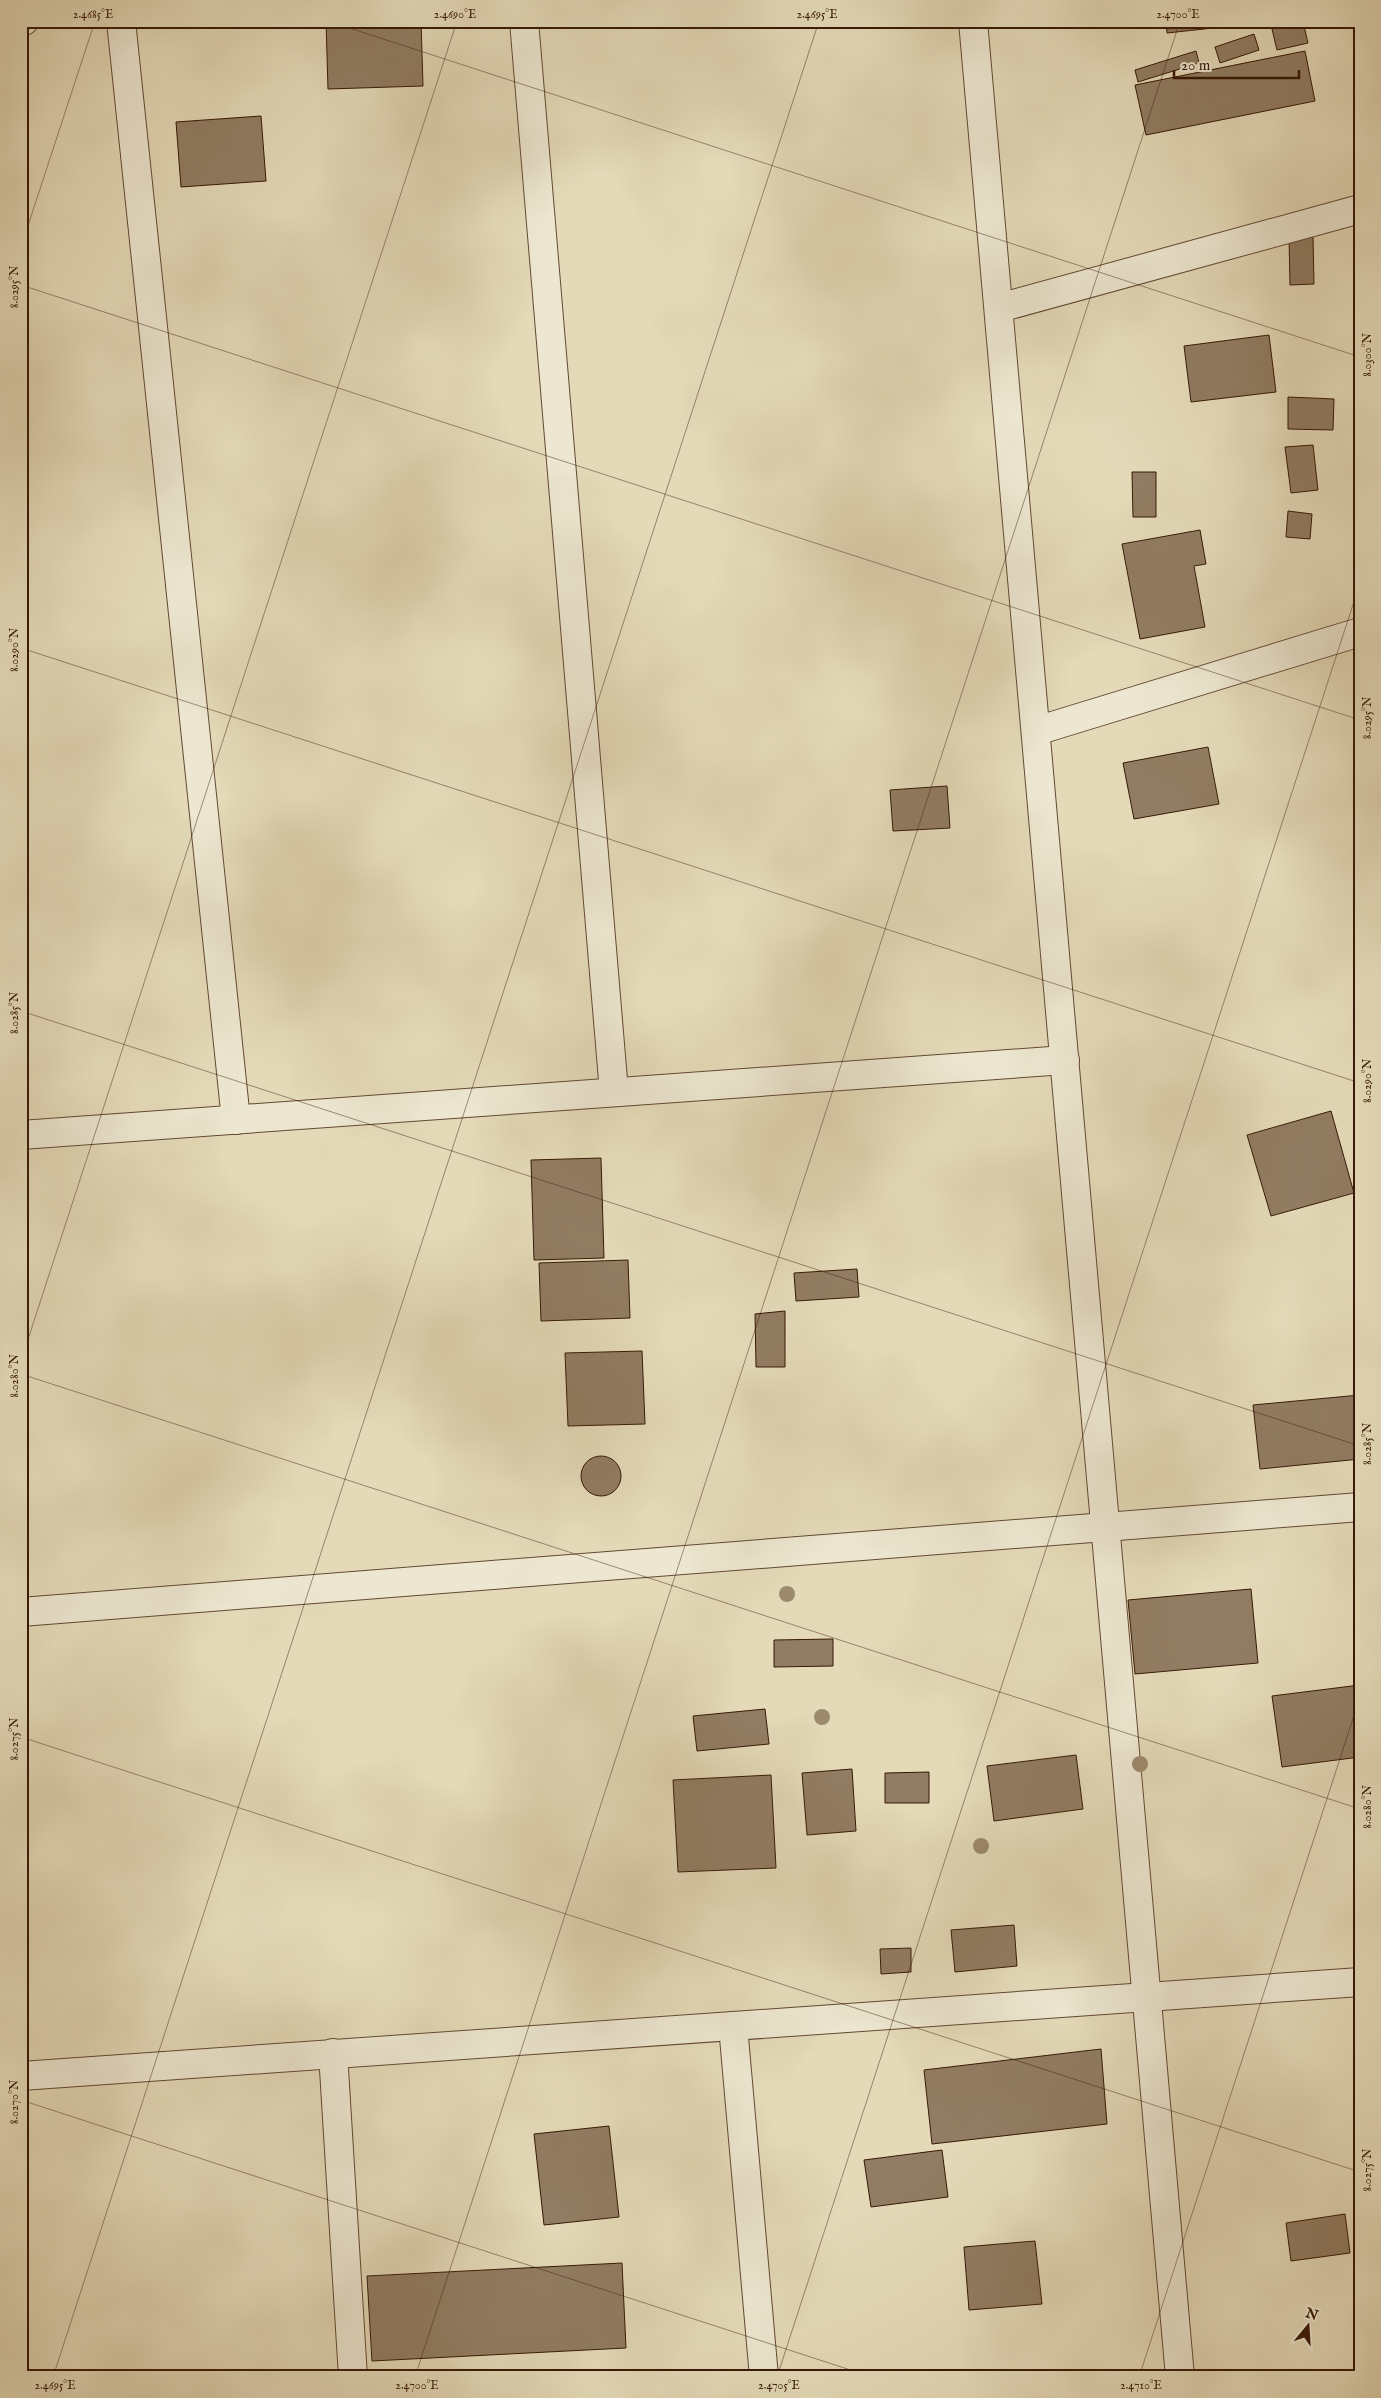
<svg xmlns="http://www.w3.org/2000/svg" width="1381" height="2398" font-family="'IM FELL English',serif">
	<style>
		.building { fill: #917d63; stroke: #371906 }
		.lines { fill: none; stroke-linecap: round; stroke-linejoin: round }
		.minor-casing { stroke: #624932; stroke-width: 30 }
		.minor { stroke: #ede7d1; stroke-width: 28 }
		.tree { fill: #9c8a6e }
		.ticks { fill: none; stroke: #371906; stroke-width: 1; stroke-opacity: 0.45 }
		.neatline { fill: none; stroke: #371906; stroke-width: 2 }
		.ticks-label { font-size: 12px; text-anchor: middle; fill: #371906 }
	</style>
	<rect width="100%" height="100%" fill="#e4dab8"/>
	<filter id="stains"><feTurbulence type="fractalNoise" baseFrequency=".004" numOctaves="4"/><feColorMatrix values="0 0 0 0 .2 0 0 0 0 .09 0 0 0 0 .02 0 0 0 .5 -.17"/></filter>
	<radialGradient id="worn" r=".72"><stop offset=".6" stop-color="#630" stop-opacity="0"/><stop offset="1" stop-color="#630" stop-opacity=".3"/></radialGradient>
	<g class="building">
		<polygon points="326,21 421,21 423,86 328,89"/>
		<polygon points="712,21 769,21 713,27"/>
		<polygon points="1166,21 1278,21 1167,33"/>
		<polygon points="1303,22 1308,43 1277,50 1272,29"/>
		<polygon points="1254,34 1259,50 1220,63 1215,47"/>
		<polygon points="1196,51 1199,63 1138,82 1135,70"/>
		<polygon points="1305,51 1315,101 1146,135 1135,85"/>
		<polygon points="261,116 266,181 181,187 176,122"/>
		<polygon points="1289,237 1313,237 1314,284 1290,285"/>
		<polygon points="1269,335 1276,392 1191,402 1184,346"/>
		<polygon points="1288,397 1334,399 1333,430 1288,429"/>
		<polygon points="1313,445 1318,490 1291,493 1285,447"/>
		<polygon points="1132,472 1156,472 1156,517 1133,517"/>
		<polygon points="1288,511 1312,514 1310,539 1286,537"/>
		<polygon points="1200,530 1206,564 1194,566 1205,627 1140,639 1122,544"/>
		<polygon points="1208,747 1219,804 1134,819 1123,763"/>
		<polygon points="947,786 950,828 893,831 890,790"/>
		<polygon points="1331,1111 1354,1193 1271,1216 1247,1135"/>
		<polygon points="601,1158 604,1258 534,1260 531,1160"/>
		<polygon points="628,1260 630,1318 541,1321 539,1263"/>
		<polygon points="857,1269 859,1297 796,1301 794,1273"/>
		<polygon points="785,1311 785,1367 756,1367 755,1314"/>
		<polygon points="642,1351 645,1424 568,1426 565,1353"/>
		<polygon points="1360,1395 1360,1459 1260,1469 1253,1405"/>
		<circle cx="601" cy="1476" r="20"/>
		<polygon points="1251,1589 1258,1663 1135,1674 1128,1600"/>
		<polygon points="833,1639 833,1666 774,1667 774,1640"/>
		<polygon points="1360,1685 1360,1757 1282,1767 1272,1696"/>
		<polygon points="765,1709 769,1744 697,1751 693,1716"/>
		<polygon points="1076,1755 1083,1809 994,1821 987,1766"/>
		<polygon points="852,1769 856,1831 807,1835 802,1773"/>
		<polygon points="929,1772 929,1803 885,1803 885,1773"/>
		<polygon points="771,1775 776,1868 678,1872 673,1780"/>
		<polygon points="1014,1925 1017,1966 955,1972 951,1930"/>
		<polygon points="911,1948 911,1972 881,1974 880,1949"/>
		<polygon points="1101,2049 1107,2124 932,2144 924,2070"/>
		<polygon points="609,2126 619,2217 544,2225 534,2134"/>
		<polygon points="942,2150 948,2197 871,2207 864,2160"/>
		<polygon points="1345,2214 1350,2253 1291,2261 1286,2223"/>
		<polygon points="1035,2241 1042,2304 969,2310 964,2247"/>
		<polygon points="622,2263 626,2348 372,2361 367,2276"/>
		<polygon points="1360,2372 1360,2377 1337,2377"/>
	</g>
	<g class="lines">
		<g class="minor-casing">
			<g id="minor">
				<polyline points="121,21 236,1120"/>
				<polyline points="524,21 614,1092"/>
				<polyline points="973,21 1180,2377"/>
				<polyline points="21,22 24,21"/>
				<polyline points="999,308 1360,209"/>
				<polyline points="1036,731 1360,632"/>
				<polyline points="21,1135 1065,1060"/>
				<polyline points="21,1612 1360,1507"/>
				<polyline points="733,2026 764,2377"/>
				<polyline points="333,2053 353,2377"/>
				<polyline points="21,2076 1360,1982"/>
			</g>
		</g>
		<use href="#minor" class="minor"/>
	</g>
	<g class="tree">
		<circle cx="787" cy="1594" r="8"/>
		<circle cx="822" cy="1717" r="8"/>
		<circle cx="1140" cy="1764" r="8"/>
		<circle cx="981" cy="1846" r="8"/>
	</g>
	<path class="ticks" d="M328 21 1360 357M21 247 95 21M21 285 1360 720M21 648 1360 1083M21 1011 1360 1446M21 1361 457 21M21 1374 1360 1809M21 1737 1360 2172M21 2100 872 2377M53 2377 819 21M415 2377 1180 21M777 2377 1360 583M1139 2377 1360 1697"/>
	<rect width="1381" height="2398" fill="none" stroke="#e4dab8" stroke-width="55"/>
	<g transform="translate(1308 2326) rotate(18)" stroke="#ede7d1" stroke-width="4" paint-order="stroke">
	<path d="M0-4L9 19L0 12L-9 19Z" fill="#371906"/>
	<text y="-8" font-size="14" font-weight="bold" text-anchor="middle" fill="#371906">N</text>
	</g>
	<path d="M1174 70v8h125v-8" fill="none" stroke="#371906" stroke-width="2.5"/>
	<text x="1181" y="70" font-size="15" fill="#371906" stroke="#ede7d1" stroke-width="4" paint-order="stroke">20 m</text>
	<rect x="28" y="28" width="1326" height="2342" class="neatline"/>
	<g class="ticks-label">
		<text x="93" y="18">2.4685°E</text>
		<text x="455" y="18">2.4690°E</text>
		<text x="817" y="18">2.4695°E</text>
		<text x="1178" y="18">2.4700°E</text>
		<text transform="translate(14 287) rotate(-90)" y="4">8.0295°N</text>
		<text transform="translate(1367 355) rotate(-90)" y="4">8.0300°N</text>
		<text transform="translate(14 650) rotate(-90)" y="4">8.0290°N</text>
		<text transform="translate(1367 718) rotate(-90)" y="4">8.0295°N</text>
		<text transform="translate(14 1013) rotate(-90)" y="4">8.0285°N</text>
		<text transform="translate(1367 1081) rotate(-90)" y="4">8.0290°N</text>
		<text transform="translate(14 1376) rotate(-90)" y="4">8.0280°N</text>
		<text transform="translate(1367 1444) rotate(-90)" y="4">8.0285°N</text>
		<text transform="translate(14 1739) rotate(-90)" y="4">8.0275°N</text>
		<text transform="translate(1367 1807) rotate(-90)" y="4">8.0280°N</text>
		<text transform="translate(14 2102) rotate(-90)" y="4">8.0270°N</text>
		<text transform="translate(1367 2170) rotate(-90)" y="4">8.0275°N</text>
		<text x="55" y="2389">2.4695°E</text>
		<text x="417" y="2389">2.4700°E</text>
		<text x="779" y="2389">2.4705°E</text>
		<text x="1141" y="2389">2.4710°E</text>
	</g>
	<rect width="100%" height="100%" filter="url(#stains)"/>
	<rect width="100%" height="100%" fill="url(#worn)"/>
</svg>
